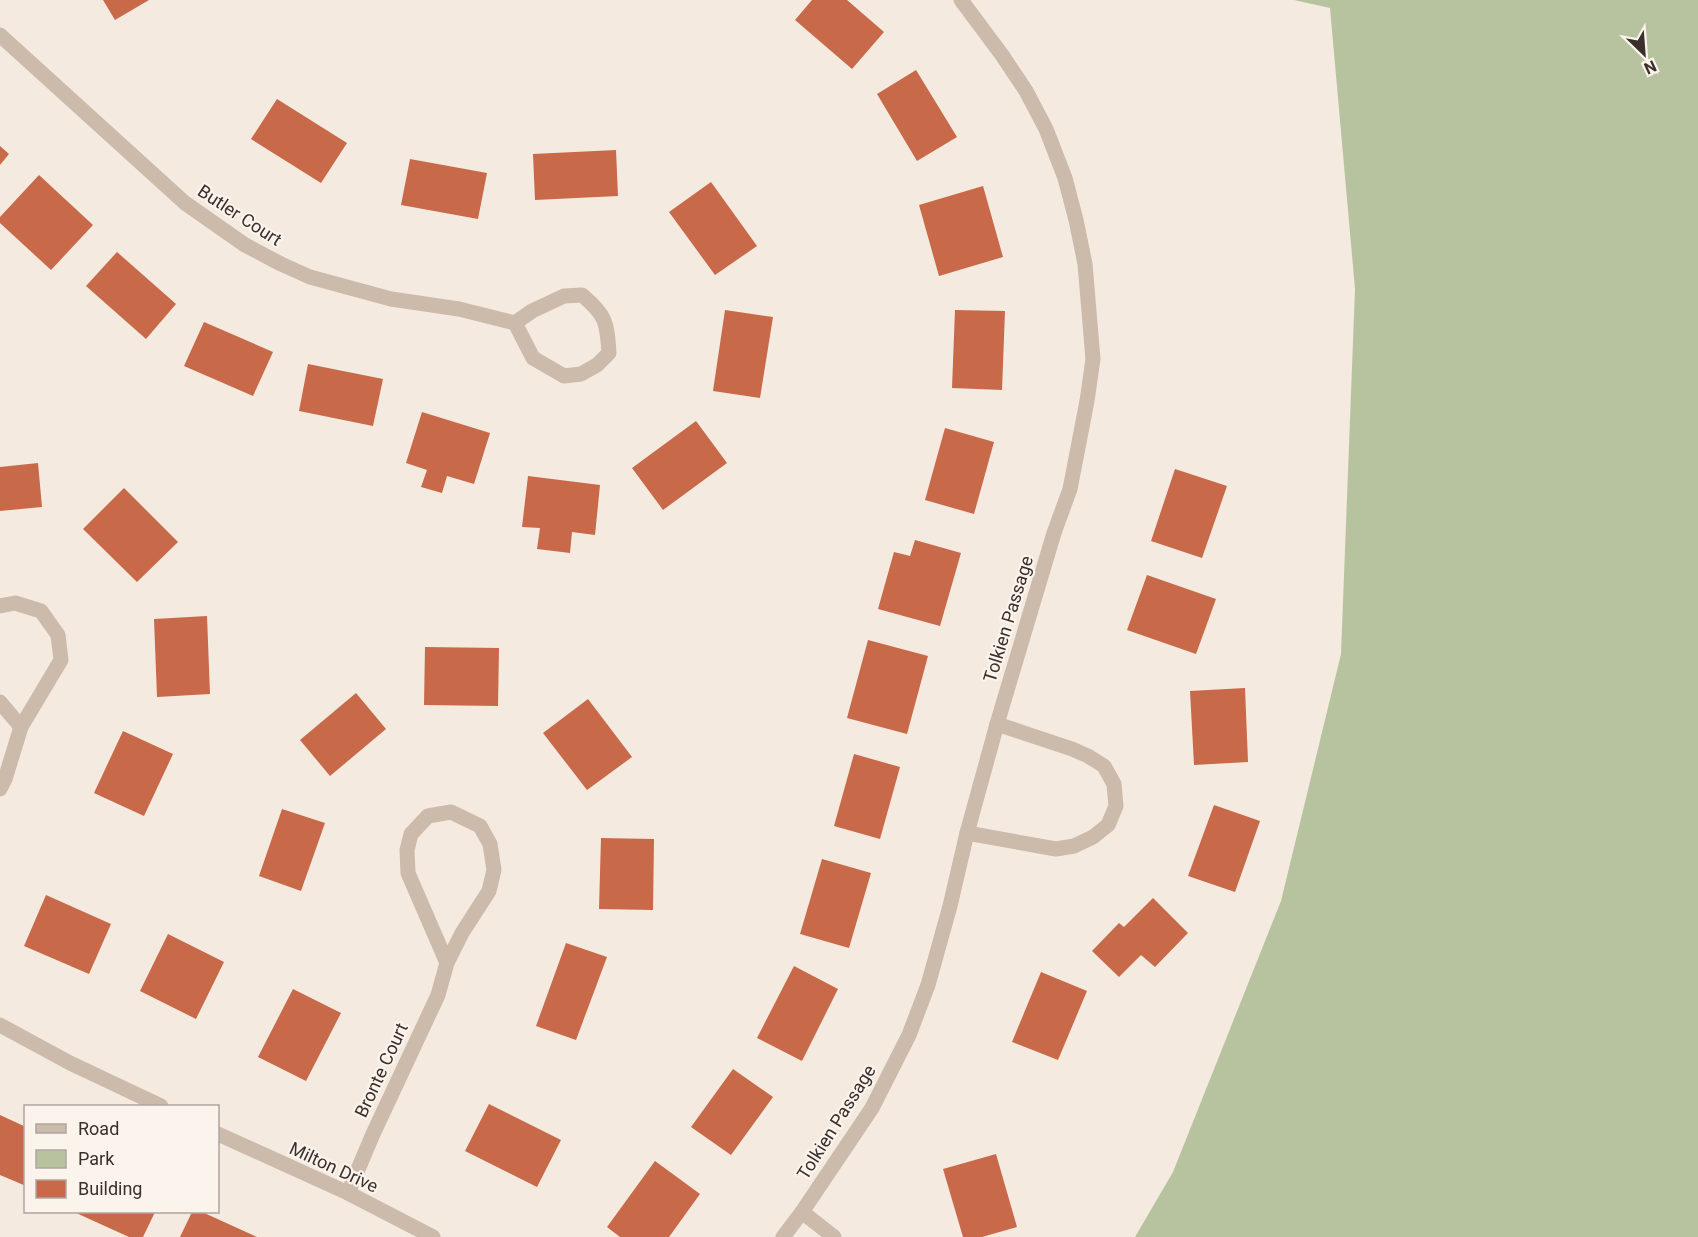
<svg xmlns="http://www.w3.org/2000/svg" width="1698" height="1237" font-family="Roboto,sans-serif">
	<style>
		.green { fill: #b7c39f }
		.building { fill: #c86949 }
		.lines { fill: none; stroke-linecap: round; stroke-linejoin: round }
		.street { stroke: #ccbaab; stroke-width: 15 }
		.labels { text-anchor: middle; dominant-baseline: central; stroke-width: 4.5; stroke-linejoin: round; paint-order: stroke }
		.street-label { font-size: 18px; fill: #3a2f2a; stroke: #fbf4ec }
	</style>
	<rect width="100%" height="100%" fill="#f4eadf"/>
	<polygon class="green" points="1294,0 1698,0 1698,1237 1135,1237 1173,1172 1281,901 1341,654 1355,289 1330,8"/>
	<g class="building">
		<polygon points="103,0 149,0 115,20"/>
		<polygon points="812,0 847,0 884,32 852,69 795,20"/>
		<polygon points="916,70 957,137 917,161 877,94"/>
		<polygon points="277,99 347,143 321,183 251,139"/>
		<polygon points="0,146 9,154 0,165"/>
		<polygon points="616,150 618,196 535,200 533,154"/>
		<polygon points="410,159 487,173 478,219 401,205"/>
		<polygon points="39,175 93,225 51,270 0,223 0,217"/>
		<polygon points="711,182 757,246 715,275 669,212"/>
		<polygon points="983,186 1003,257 939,276 919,205"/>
		<polygon points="117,252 176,304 146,339 86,286"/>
		<polygon points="725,310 773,317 760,398 713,391"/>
		<polygon points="955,310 1005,311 1002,390 952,388"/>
		<polygon points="204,322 273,352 253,396 184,366"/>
		<polygon points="308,364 383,379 373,426 299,411"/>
		<polygon points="422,412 490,433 474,484 447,476 442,493 421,487 427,470 406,463"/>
		<polygon points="696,421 727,463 663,510 632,468"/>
		<polygon points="945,428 994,442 974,514 925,500"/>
		<polygon points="38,463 42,507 0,511 0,467"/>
		<polygon points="1175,469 1227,486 1202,558 1151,541"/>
		<polygon points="528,476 600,485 595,535 572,532 570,553 537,549 540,528 522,527"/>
		<polygon points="124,488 178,542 137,582 83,529"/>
		<polygon points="915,540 961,553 940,626 878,609 894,552 910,556"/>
		<polygon points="1147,575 1216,599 1196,654 1127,630"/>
		<polygon points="207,616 210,694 157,697 154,619"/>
		<polygon points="868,640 928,656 907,734 847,718"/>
		<polygon points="425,647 499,648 498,706 424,705"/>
		<polygon points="1245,688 1248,762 1194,765 1190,691"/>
		<polygon points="356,693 386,729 330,776 300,740"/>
		<polygon points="588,699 632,757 587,790 543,733"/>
		<polygon points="123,731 173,754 144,816 94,793"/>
		<polygon points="854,754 900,767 880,839 834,826"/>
		<polygon points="1214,805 1260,821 1235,892 1188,876"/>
		<polygon points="282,809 325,823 301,891 259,876"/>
		<polygon points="601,838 654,839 653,910 599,909"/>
		<polygon points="822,859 871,873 849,948 800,934"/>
		<polygon points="46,895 111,924 89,974 24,946"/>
		<polygon points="1153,898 1188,933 1155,967 1141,955 1119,977 1092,951 1119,923 1124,927"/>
		<polygon points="168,934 224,962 196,1019 140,991"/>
		<polygon points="566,943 607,957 576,1040 536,1026"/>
		<polygon points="794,966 838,989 802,1061 757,1038"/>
		<polygon points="1041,972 1087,991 1058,1060 1012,1042"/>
		<polygon points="293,989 341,1013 306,1081 258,1057"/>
		<polygon points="733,1069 773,1097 731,1155 691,1127"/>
		<polygon points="489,1104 561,1140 537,1187 465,1151"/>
		<polygon points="0,1115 26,1127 26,1186 0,1175"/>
		<polygon points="996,1154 1017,1227 982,1237 963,1237 943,1169"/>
		<polygon points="655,1161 700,1194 669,1237 620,1237 607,1227"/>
		<polygon points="74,1212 155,1212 143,1237 129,1237"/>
		<polygon points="192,1212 202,1212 257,1237 180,1237"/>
	</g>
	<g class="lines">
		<g class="street">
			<path d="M0 35 185 203 245 245 281 264 310 277 391 299 459 309 515 323 533 358 564 376 581 374 597 365 609 353C607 322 606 315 582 295L564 296 532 311 515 323"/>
			<polyline points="0,606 15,603 41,611 58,635 61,660 21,727 5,779 0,789"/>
			<polyline points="0,702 21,727"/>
			<polyline points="967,833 1056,849 1074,846 1093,837 1108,825 1116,806 1114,784 1104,766 1088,756 1072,749 997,724"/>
			<polyline points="0,1025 70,1063 161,1106"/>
			<polyline points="218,1134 348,1193 433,1237"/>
			<polyline points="348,1193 373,1134 438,995 447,963 462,933 489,891 494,870 490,844 480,826 451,812 428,816 411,834 407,850 408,873 447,963"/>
			<polyline points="802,1212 834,1237"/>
			<polyline points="783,1237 802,1212 872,1108 909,1035 928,985 950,906 967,833 997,724 1054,533 1070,489 1087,401 1093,359 1085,264 1076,220 1065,178 1046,129 1026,91 1002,55 961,0"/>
		</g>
	</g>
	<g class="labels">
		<g class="street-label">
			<text transform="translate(240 215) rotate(33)">Butler Court</text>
			<text transform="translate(1008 619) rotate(-73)">Tolkien Passage</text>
			<text transform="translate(381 1070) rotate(-65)">Bronte Court</text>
			<text transform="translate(836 1122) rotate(-58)">Tolkien Passage</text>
			<text transform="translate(334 1167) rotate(25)">Milton Drive</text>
		</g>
	</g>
	<rect x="24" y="1105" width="195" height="108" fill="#fbf4ec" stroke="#aea59e" stroke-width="1.5"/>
	<rect x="36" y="1124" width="30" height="9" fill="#ccbaab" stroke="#aea59e" stroke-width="1.5"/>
	<text x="78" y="1135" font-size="18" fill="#3a2f2a">Road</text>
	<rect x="36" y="1150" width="30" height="18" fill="#b7c39f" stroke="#aea59e" stroke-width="1.5"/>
	<text x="78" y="1165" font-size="18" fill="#3a2f2a">Park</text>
	<rect x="36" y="1180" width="30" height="18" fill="#c86949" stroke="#aea59e" stroke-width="1.5"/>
	<text x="78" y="1195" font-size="18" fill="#3a2f2a">Building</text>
	<g transform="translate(1644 54) rotate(155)" stroke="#fbf4ec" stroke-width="4.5" paint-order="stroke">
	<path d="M0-4.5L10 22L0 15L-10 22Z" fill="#3a2f2a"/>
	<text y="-9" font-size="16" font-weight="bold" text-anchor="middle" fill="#3a2f2a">N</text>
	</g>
</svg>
